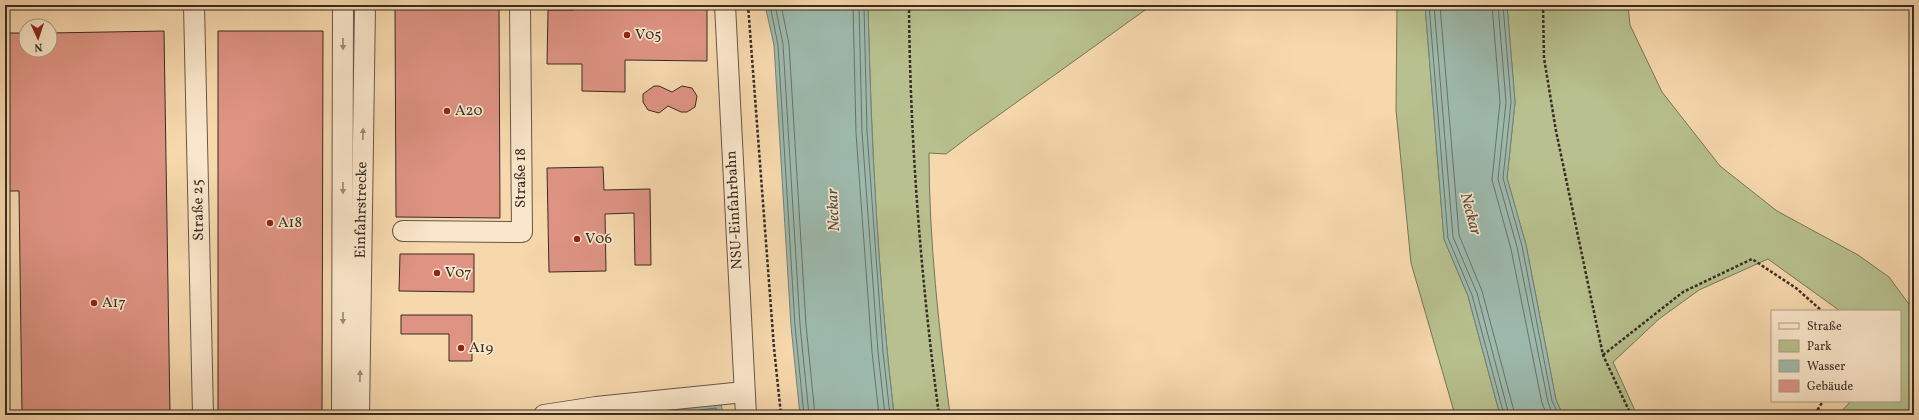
<svg xmlns="http://www.w3.org/2000/svg" width="1919" height="420" font-family="Vollkorn,serif">
	<style>
		.green { fill: #b7c08e; stroke: #767658 }
		.water { fill: #9db9ac; stroke: #748175 }
		.lines { fill: none; stroke-linecap: round; stroke-linejoin: round }
		.shore { stroke: #6a7268; stroke-width: 1 }
		.building { fill: #de9383; stroke: #362c23 }
		.minor-casing { stroke: #665746; stroke-width: 22 }
		.path { stroke: #362c23; stroke-width: 2.5; stroke-dasharray: 3 2; stroke-linecap: butt }
		.minor { stroke: #fae6ca; stroke-width: 20 }
		.oneway { fill: #988976 }
		.poi-dot { fill: #8f2418; stroke: #fae6ca; stroke-width: 1.5 }
		.labels { text-anchor: middle; dominant-baseline: central; stroke-width: 3.5; stroke-linejoin: round; paint-order: stroke }
		.poi-label { font-size: 15px; fill: #362c23; stroke: #fae6ca; text-anchor: start }
		.street-label { font-size: 15px; fill: #362c23; stroke: #fae6ca }
		.water-label { font-size: 16px; font-style: italic; fill: #504f45; stroke: #fae6ca }
	</style>
	<rect width="100%" height="100%" fill="#f7d8ad"/>
	<filter id="stains"><feTurbulence type="fractalNoise" baseFrequency=".005" numOctaves="4"/><feColorMatrix values="0 0 0 0 .2 0 0 0 0 .09 0 0 0 0 .02 0 0 0 .5 -.17"/></filter>
	<radialGradient id="worn" r=".72"><stop offset=".6" stop-color="#630" stop-opacity="0"/><stop offset="1" stop-color="#630" stop-opacity=".3"/></radialGradient>
	<g class="green">
		<path d="M868 5H1152L971 135 946 154 929 153C929 241 939 328 950 415H894C878 279 871 142 868 5Z"/>
		<polygon points="1397,5 1425,5 1444,239 1468,296 1500,415 1455,415 1411,263 1396,110"/>
		<polygon points="1507,5 1628,5 1630,25 1662,92 1720,166 1777,211 1858,255 1889,277 1914,311 1914,415 1838,415 1851,401 1900,401 1900,311 1840,311 1768,259 1699,290 1659,319 1613,362 1637,415 1563,415 1556,400 1526,245 1507,178 1515,102"/>
	</g>
	<g class="water">
		<path d="M765 5H868C871 142 878 279 894 415H800L791 326 774 45Z"/>
		<polygon points="1425,5 1507,5 1515,102 1507,178 1526,245 1556,400 1563,415 1500,415 1468,296 1444,239"/>
		<polygon points="721,403 723,415 635,415"/>
	</g>
	<g class="lines">
		<g class="shore">
			<polyline points="770,5 778,45 795,326 804,415"/>
			<polyline points="775,5 783,44 800,325 809,415"/>
			<polyline points="781,5 789,44 806,325 815,415"/>
			<polyline points="853,5 856,133 872,352 879,415"/>
			<polyline points="859,5 862,132 878,352 885,415"/>
			<polyline points="864,5 867,132 883,352 890,415"/>
			<polyline points="1429,5 1448,238 1472,295 1504,415"/>
			<polyline points="1434,5 1453,237 1477,293 1509,415"/>
			<polyline points="1440,5 1459,235 1482,291 1515,415"/>
			<polyline points="1492,5 1500,102 1492,180 1511,249 1542,403 1547,415"/>
			<polyline points="1498,5 1506,102 1498,179 1517,247 1548,402 1553,415"/>
			<polyline points="1503,5 1511,102 1503,178 1522,246 1552,401 1559,415"/>
			<polyline points="663,415 716,408 719,415"/>
		</g>
	</g>
	<g class="building">
		<polygon points="395,5 499,5 500,218 396,217"/>
		<polygon points="582,5 707,5 707,61 625,60 625,92 582,91 582,64 547,64 548,10 573,10 573,6"/>
		<polygon points="164,31 170,415 22,415 19,191 5,191 5,33 26,33 26,50 50,50 50,33"/>
		<polygon points="218,31 323,31 322,415 218,415"/>
		<polygon points="654,86 659,86 672,92 682,86 692,88 697,96 695,107 687,112 681,112 668,106 659,113 648,110 643,102 643,94"/>
		<polygon points="603,167 604,190 650,189 651,265 635,265 634,213 605,214 606,271 549,272 547,168"/>
		<polygon points="400,254 474,254 474,292 399,291"/>
		<polygon points="401,315 472,315 472,361 449,361 449,334 401,334"/>
	</g>
	<g class="lines">
		<g class="minor-casing">
			<g id="minor">
				<polyline points="194,5 203,415"/>
				<polyline points="725,5 746,415"/>
				<polyline points="403,231 522,232 520,5"/>
				<polyline points="342,415 343,5"/>
				<polyline points="359,415 365,5"/>
				<polyline points="544,415 596,407 744,392"/>
			</g>
		</g>
		<g class="path">
			<polyline points="748,5 774,348 781,415"/>
			<path d="M909 5C910 142 921 279 939 415"/>
			<polyline points="1543,5 1544,58 1556,131 1603,355 1631,415"/>
			<polyline points="1603,355 1683,292 1752,259 1796,288 1822,311"/>
			<polyline points="1818,415 1818,409 1823,401"/>
		</g>
		<use href="#minor" class="minor"/>
	</g>
	<defs><path id="oneway-solid" d="M-6-.8H1V-3.2L6.5 0L1 3.2V.8H-6Z"/></defs>
	<g class="oneway">
		<use href="#oneway-solid" transform="translate(343 44) rotate(90)"/>
		<use href="#oneway-solid" transform="translate(363 134) rotate(-89)"/>
		<use href="#oneway-solid" transform="translate(343 188) rotate(90)"/>
		<use href="#oneway-solid" transform="translate(343 318) rotate(90)"/>
		<use href="#oneway-solid" transform="translate(360 376) rotate(-89)"/>
	</g>
	<g class="poi-dot">
		<circle cx="627" cy="35" r="4"/>
		<circle cx="447" cy="111" r="4"/>
		<circle cx="270" cy="223" r="4"/>
		<circle cx="577" cy="239" r="4"/>
		<circle cx="437" cy="273" r="4"/>
		<circle cx="94" cy="303" r="4"/>
		<circle cx="461" cy="348" r="4"/>
	</g>
	<g class="labels">
		<g class="poi-label">
			<text x="635" y="35">V05</text>
			<text x="455" y="111">A20</text>
			<text x="278" y="223">A18</text>
			<text x="585" y="239">V06</text>
			<text x="445" y="273">V07</text>
			<text x="102" y="303">A17</text>
			<text x="469" y="348">A19</text>
		</g>
		<g class="street-label">
			<text transform="translate(521 178) rotate(-90)">Straße 18</text>
			<text transform="translate(199 210) rotate(-91)">Straße 25</text>
			<text transform="translate(362 210) rotate(-89)">Einfahrstrecke</text>
			<text transform="translate(735 210) rotate(-93)">NSU-Einfahrbahn</text>
		</g>
		<g class="water-label">
			<text transform="translate(834 210) rotate(-93)">Neckar</text>
			<text transform="translate(1470 214) rotate(75)">Neckar</text>
		</g>
	</g>
	<rect width="1919" height="420" fill="none" stroke="#f7d8ad" stroke-width="20"/>
	<rect x="6" y="6" width="1907" height="408" fill="none" stroke="#362c23" stroke-width="2"/>
	<rect x="10" y="10" width="1899" height="400" fill="none" stroke="#362c23"/>
	<rect x="1771" y="310" width="130" height="92" fill="#fae6ca" stroke="#ac9c87"/>
	<rect x="1779" y="323" width="20" height="6" fill="#fae6ca" stroke="#ac9c87"/>
	<text x="1807" y="330" font-size="12" fill="#362c23">Straße</text>
	<rect x="1779" y="340" width="20" height="12" fill="#b7c08e" stroke="#ac9c87"/>
	<text x="1807" y="350" font-size="12" fill="#362c23">Park</text>
	<rect x="1779" y="360" width="20" height="12" fill="#9db9ac" stroke="#ac9c87"/>
	<text x="1807" y="370" font-size="12" fill="#362c23">Wasser</text>
	<rect x="1779" y="380" width="20" height="12" fill="#de9383" stroke="#ac9c87"/>
	<text x="1807" y="390" font-size="12" fill="#362c23">Gebäude</text>
	<g transform="translate(38 38) rotate(177)"><circle r="19" fill="#fae6ca" stroke="#ac9c87"/>
	<path d="M0-3L7 15L0 10L-7 15Z" fill="#8f2418"/>
	<text y="-6" font-size="11" font-weight="bold" text-anchor="middle" fill="#362c23">N</text>
	</g>
	<rect width="100%" height="100%" filter="url(#stains)"/>
	<rect width="100%" height="100%" fill="url(#worn)"/>
</svg>
